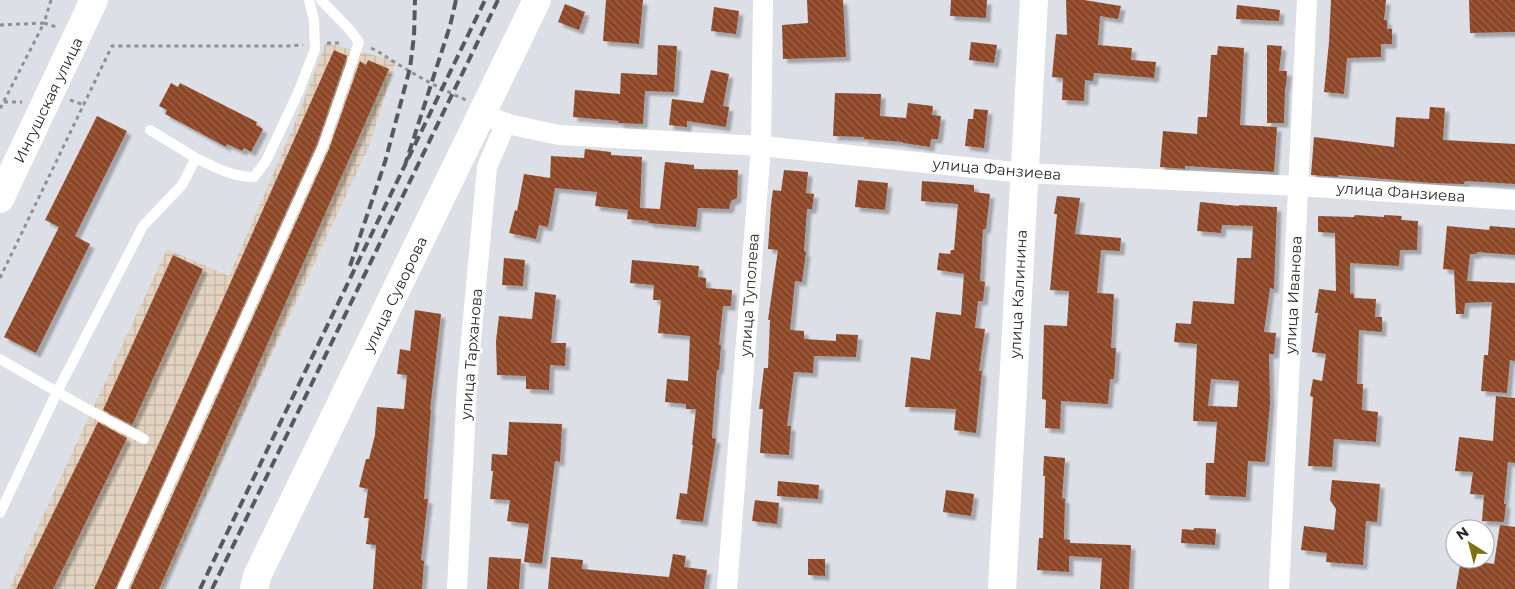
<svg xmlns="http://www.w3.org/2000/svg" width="1515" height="589" font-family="Montserrat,sans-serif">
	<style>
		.industrial { fill: url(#industrial-grid) }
		.building { fill: url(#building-back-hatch); fill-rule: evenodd; filter: url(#shadow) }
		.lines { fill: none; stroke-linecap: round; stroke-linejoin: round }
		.path { stroke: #8e9094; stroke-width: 3; stroke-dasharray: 4 4; stroke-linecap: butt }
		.lane { stroke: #fff; stroke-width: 10 }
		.street { stroke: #fff; stroke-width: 20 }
		.secondary { stroke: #fff; stroke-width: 28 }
		.rail { stroke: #57595c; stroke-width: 4; stroke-dasharray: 10 5; stroke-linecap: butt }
		.labels { text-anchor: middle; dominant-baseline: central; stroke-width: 5; stroke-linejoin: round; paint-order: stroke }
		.street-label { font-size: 15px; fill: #2a2b2d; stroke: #fff }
	</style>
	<defs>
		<pattern id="industrial-grid" width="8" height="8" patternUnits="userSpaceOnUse" patternTransform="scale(1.25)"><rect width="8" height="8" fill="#e2d2c0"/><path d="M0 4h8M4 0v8" fill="none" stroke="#c2b4a5"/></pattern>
		<pattern id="building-back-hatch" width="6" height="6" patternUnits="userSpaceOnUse" patternTransform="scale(1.25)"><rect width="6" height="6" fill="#8e4726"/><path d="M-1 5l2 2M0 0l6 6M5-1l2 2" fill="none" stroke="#9a654c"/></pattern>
		<filter id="shadow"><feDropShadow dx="4.5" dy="4.5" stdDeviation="1" flood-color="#0004"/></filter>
	</defs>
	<rect width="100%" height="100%" fill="#dcdfe5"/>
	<polygon class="industrial" points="326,43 396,61 369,146 162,589 9,589 167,249 229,276 292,130"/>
	<g class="building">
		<polygon points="606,0 643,0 639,44 603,41"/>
		<polygon points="807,0 843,0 846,57 783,59 782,25 808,23"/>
		<polygon points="951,0 987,0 986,18 950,16"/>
		<polygon points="1066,0 1084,0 1121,6 1118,19 1100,16 1098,45 1132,48 1131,60 1156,62 1154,78 1094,73 1093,81 1085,80 1084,101 1062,100 1063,78 1052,77 1056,34 1067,35"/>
		<polygon points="1331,0 1386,0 1384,20 1387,20 1387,29 1392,29 1392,44 1381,44 1381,57 1347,58 1344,94 1324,92 1329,42"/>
		<polygon points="1469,0 1515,0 1515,32 1470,33"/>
		<polygon points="565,4 585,12 579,30 558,22"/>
		<polygon points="1237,5 1280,10 1279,21 1236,19"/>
		<polygon points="714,7 739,11 736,34 711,31"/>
		<polygon points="971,42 997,45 994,63 969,60"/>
		<polygon points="658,45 677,46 674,92 645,91 643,124 618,123 619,121 573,117 575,90 620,94 621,73 657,75"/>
		<polygon points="1267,45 1282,46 1279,71 1287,71 1286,87 1285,87 1284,123 1267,123"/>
		<polygon points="1218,46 1244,48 1240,125 1277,127 1274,172 1185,166 1185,169 1160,167 1163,131 1197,134 1198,117 1207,117 1211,55 1217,55"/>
		<polygon points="334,50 347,56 317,143 115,589 94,589"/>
		<polygon points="368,60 389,69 159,589 130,589 329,149 360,61 366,65"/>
		<polygon points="711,70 729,74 723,106 729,107 726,127 687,121 687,127 669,125 672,99 703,103"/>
		<polygon points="171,83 178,87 180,83 257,122 256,125 263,129 251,152 244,148 242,151 227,144 226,147 165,114 167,110 159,106"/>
		<polygon points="835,93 881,94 880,116 906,118 908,103 933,106 932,115 941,116 938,139 931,139 930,147 903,143 903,142 864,139 864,137 833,136"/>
		<polygon points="1430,107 1445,108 1443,140 1515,144 1515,184 1465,181 1464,184 1431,183 1338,175 1338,177 1311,175 1314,137 1394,147 1396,117 1429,119"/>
		<polygon points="974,109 988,110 984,148 965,146 968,119 973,119"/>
		<polygon points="97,116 127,131 75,236 90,244 36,353 4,337 59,227 45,220"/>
		<polygon points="585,149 611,152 611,155 642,157 640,208 660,209 665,162 694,165 694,169 738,170 737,198 731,201 729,209 698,208 696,227 648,223 649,221 627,219 628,210 595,206 597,192 555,188 548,227 539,225 536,239 509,233 515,210 517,211 524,174 550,178 551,156 584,158"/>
		<polygon points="784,170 808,172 806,193 814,194 812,209 807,209 804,251 806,252 802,282 795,281 790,330 804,331 804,339 836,341 836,334 858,335 856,357 814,356 813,373 794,372 787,426 791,426 789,455 760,453 763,409 759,409 764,368 768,368 770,320 768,320 778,250 768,249 771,205 773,190 781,191"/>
		<polygon points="858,180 888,183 885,210 855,207"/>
		<polygon points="922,181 974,185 974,192 990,194 986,229 983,229 980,281 985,282 983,301 978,301 975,328 985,329 979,371 982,371 976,433 954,430 956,409 905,407 911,357 930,360 936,312 961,315 964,274 937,270 939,253 950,254 951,250 954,250 958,204 921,201"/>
		<polygon points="1057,196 1080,198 1075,234 1121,238 1120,251 1101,250 1097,293 1114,294 1111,348 1116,348 1114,379 1110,379 1108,404 1061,401 1060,429 1045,428 1046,400 1042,399 1044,325 1067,326 1069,291 1050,290 1057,214 1054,214"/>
		<path d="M1200 202 1239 206V205L1277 207 1274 289 1270 288 1264 332 1276 333 1274 354H1269L1270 403 1265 462 1248 461 1246 497 1205 495 1206 463H1214L1217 422 1193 421 1197 344 1174 342 1176 323 1191 324 1193 301 1234 304 1237 258H1251L1253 226 1222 225 1221 233 1197 231ZM1211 379 1239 381 1237 407 1208 406Z"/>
		<polygon points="1355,215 1384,217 1384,215 1402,216 1401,220 1418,221 1417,250 1400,250 1399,266 1350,263 1350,293 1354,294 1354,298 1376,299 1375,317 1382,317 1382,332 1359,330 1357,384 1363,384 1362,410 1378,412 1376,442 1334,439 1332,467 1308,466 1313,397 1310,396 1313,379 1322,381 1326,354 1312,352 1318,313 1315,313 1319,289 1336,291 1335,233 1318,232 1318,216 1354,217"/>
		<polygon points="1447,226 1489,230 1490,226 1515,228 1515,255 1477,252 1477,254 1470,254 1467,281 1515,283 1515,361 1510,360 1507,393 1481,391 1484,355 1488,355 1492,302 1465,303 1464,314 1456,314 1454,270 1443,269"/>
		<polygon points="173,255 203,269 132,425 103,410"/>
		<polygon points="504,258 525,260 523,286 502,285"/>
		<polygon points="632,260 699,266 698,277 706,278 706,288 732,290 731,306 723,306 719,345 721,345 719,370 717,370 713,422 712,438 716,439 703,522 676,519 680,493 687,494 693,445 692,445 696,409 686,409 686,404 665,402 667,379 688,381 690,336 658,333 661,300 653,300 654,285 630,283"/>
		<polygon points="535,292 556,295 551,343 566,343 565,366 550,365 549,390 526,389 526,376 497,375 496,341 499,316 532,319"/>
		<polygon points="415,310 441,314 430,410 431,410 424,499 428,499 421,560 424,561 422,589 373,589 376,545 366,544 369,518 364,518 368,489 359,487 366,459 369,459 375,435 377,407 404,409 407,375 397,374 400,349 410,351"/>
		<polygon points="1496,396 1515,398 1515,463 1508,462 1504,504 1506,504 1504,522 1482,521 1484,495 1470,494 1473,472 1455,471 1459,437 1493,441"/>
		<polygon points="98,422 127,438 53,589 16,589"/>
		<polygon points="509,422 562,424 560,462 555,461 542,564 524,562 529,524 507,521 510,500 490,499 493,471 491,471 492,454 507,455"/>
		<polygon points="1044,456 1065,458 1062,498 1065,499 1064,539 1070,540 1070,543 1131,545 1129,589 1100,589 1102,558 1069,556 1069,572 1037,570 1039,538 1043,538 1045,476 1043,476"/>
		<polygon points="1332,480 1380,484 1377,522 1366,521 1363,565 1326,562 1327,553 1301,550 1304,526 1334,530 1336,509 1330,500"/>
		<polygon points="778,481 819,485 818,499 777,496"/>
		<polygon points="946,490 974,494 971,516 943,512"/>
		<polygon points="755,500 779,503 777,524 752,521"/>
		<polygon points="1500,525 1515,527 1515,589 1456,589 1461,559 1494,564"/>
		<polygon points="1194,528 1216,529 1215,545 1181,543 1182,529 1194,530"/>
		<polygon points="673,554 686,556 684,567 707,570 704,589 548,589 551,557 583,560 582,569 669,577"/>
		<polygon points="489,557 521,559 519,589 487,589"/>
		<polygon points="808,559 825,559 825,576 808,575"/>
	</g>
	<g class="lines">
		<g class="path">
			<polyline points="51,0 44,23 56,27"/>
			<polyline points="0,25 44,23 0,109"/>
			<polyline points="327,43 343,43"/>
			<path d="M371 48C382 53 390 60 401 66 422 79 443 90 466 100"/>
			<polyline points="70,100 84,105"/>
			<polyline points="4,102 22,102"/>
			<polyline points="0,278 112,46 287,46 303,45"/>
		</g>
		<g class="lane">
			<polyline points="150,130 196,158"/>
			<polyline points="0,359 87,409 144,439"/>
			<path d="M0 513 57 392 143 226 182 185 196 158C215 167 232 177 254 177L266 161 298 93 315 49 314 20 309 0"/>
			<polyline points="122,589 323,146 359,42 350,30 321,0"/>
		</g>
		<g class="street">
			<polyline points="482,115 512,125 559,135 761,146 1024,173 1298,186 1515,200"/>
			<polyline points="457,589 467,384 487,167 506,123"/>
			<polyline points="727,589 761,146 763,0"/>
			<polyline points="1279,589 1307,0"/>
		</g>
		<g class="secondary">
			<polyline points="0,199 94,0"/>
			<polyline points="254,589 257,576 537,0"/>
			<polyline points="1002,589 1034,0"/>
		</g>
		<g class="rail">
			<polyline points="456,0 450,26 405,165 485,0"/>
			<polyline points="350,266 385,162 410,68 414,36 415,0"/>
			<polyline points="200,589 405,165"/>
			<polyline points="212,589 498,0"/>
		</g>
	</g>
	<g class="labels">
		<g class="street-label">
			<text transform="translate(48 100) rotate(-64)">Ингушская улица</text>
			<text transform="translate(997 169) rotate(5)">улица Фанзиева</text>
			<text transform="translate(1401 192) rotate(4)">улица Фанзиева</text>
			<text transform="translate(395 294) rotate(-64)">улица Суворова</text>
			<text transform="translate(1018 294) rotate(-87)">улица Калинина</text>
			<text transform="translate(749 295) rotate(-86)">улица Туполева</text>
			<text transform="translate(1293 295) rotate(-87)">улица Иванова</text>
			<text transform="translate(471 354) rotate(-85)">улица Тарханова</text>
		</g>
	</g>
	<g transform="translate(1470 544) rotate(324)"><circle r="24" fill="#ffffff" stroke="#aaaaab"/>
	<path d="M0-4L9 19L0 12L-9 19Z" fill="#7f7213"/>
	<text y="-8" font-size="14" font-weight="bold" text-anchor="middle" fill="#2a2b2d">N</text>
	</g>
</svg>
